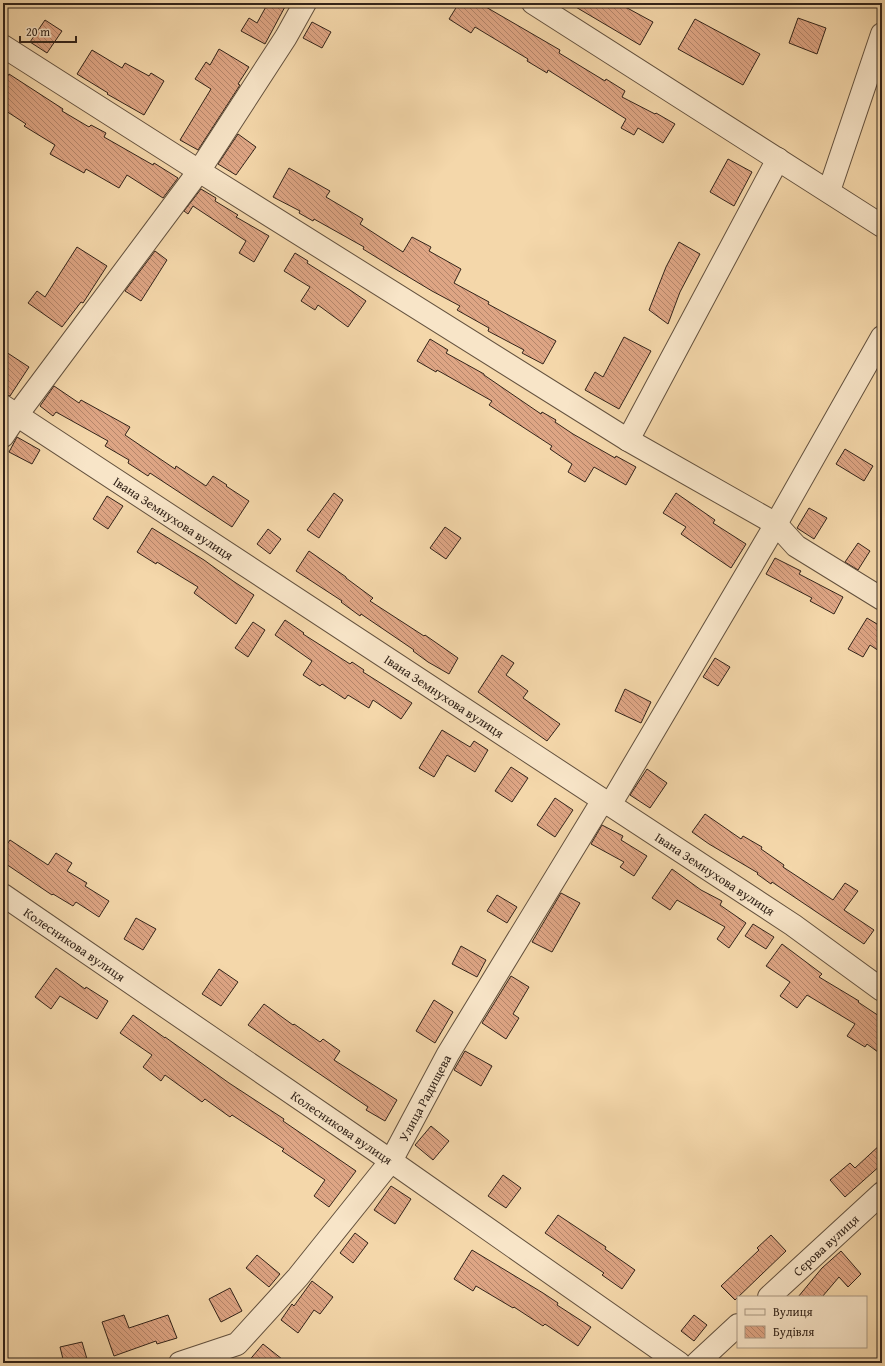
<svg xmlns="http://www.w3.org/2000/svg" width="885" height="1366" font-family="'Gentium Book Plus',serif">
	<style>
		.building { fill: url(#building-back-hatch); stroke: #33241a }
		.lines { fill: none; stroke-linecap: round; stroke-linejoin: round }
		.minor-casing { stroke: #63513e; stroke-width: 24 }
		.minor { stroke: #f8e5c8; stroke-width: 22 }
		.labels { text-anchor: middle; dominant-baseline: central; stroke-width: 3; stroke-linejoin: round; paint-order: stroke }
		.street-label { font-size: 13px; fill: #33241a; stroke: #f8e5c8 }
	</style>
	<defs>
		<pattern id="building-back-hatch" width="6" height="6" patternUnits="userSpaceOnUse"><rect width="6" height="6" fill="#dea584"/><path d="M-1 5l2 2M0 0l6 6M5-1l2 2" fill="none" stroke="#b5866b"/></pattern>
	</defs>
	<rect width="100%" height="100%" fill="#f4d7aa"/>
	<filter id="stains"><feTurbulence type="fractalNoise" baseFrequency=".005" numOctaves="4"/><feColorMatrix values="0 0 0 0 .2 0 0 0 0 .09 0 0 0 0 .02 0 0 0 .5 -.17"/></filter>
	<radialGradient id="worn" r=".72"><stop offset=".6" stop-color="#630" stop-opacity="0"/><stop offset="1" stop-color="#630" stop-opacity=".3"/></radialGradient>
	<g class="building">
		<polygon points="268,3 287,3 265,44 241,31 249,18 257,23"/>
		<polygon points="459,3 479,3 560,50 559,53 605,81 606,79 625,91 622,97 655,114 656,113 675,124 663,143 638,128 634,135 621,128 626,119 548,70 547,73 527,61 528,59 475,27 471,33 449,19"/>
		<polygon points="569,3 618,3 653,22 640,45"/>
		<polygon points="798,18 826,28 817,54 789,43"/>
		<polygon points="695,19 760,54 743,85 678,49"/>
		<polygon points="45,20 62,31 47,53 30,42"/>
		<polygon points="312,22 331,32 322,48 303,38"/>
		<polygon points="219,49 249,67 238,84 240,85 198,150 180,140 211,89 195,79 206,62 210,65"/>
		<polygon points="92,50 122,68 125,63 149,76 151,73 164,81 144,115 107,94 108,93 77,74"/>
		<polygon points="9,74 63,109 62,111 89,127 91,125 106,133 104,137 153,165 154,163 178,178 163,198 127,175 119,188 86,169 84,173 50,154 55,145 24,126 26,124 3,109 3,84"/>
		<polygon points="238,134 256,147 236,175 218,164"/>
		<polygon points="728,159 752,172 734,206 710,192"/>
		<polygon points="289,168 330,191 326,197 363,219 360,224 403,252 412,237 431,247 429,251 461,269 454,283 489,302 488,304 556,341 543,364 522,353 524,350 488,331 489,328 457,310 460,306 432,291 397,270 363,249 364,247 314,219 313,221 299,213 300,211 273,197"/>
		<polygon points="201,189 216,198 215,201 238,215 236,217 269,236 254,262 239,253 246,241 193,206 188,214 184,211"/>
		<polygon points="679,242 700,254 680,292 668,324 649,310 666,267"/>
		<polygon points="77,247 107,266 83,303 81,302 62,327 28,303 37,291 45,297"/>
		<polygon points="155,251 167,260 141,301 125,291"/>
		<polygon points="295,253 308,261 307,263 350,290 366,301 348,327 318,305 315,310 301,301 310,287 284,271"/>
		<polygon points="624,337 651,351 619,409 585,390 595,372 603,377"/>
		<polygon points="430,339 448,350 446,353 484,374 484,375 541,414 542,412 556,420 555,422 573,434 615,458 616,456 636,467 626,485 594,467 585,482 568,472 572,464 550,449 552,446 489,405 492,401 437,370 436,372 417,361"/>
		<polygon points="3,350 29,367 10,396 3,394"/>
		<polygon points="54,386 79,403 81,400 130,427 125,435 175,469 176,466 206,486 213,476 227,485 226,486 249,501 232,527 150,473 148,476 128,463 129,460 105,446 108,441 56,412 53,416 40,406"/>
		<polygon points="17,437 40,450 32,464 9,452"/>
		<polygon points="845,449 873,466 864,481 836,464"/>
		<polygon points="334,493 343,500 319,538 307,530"/>
		<polygon points="676,493 715,520 713,523 746,544 731,568 681,534 686,527 663,513"/>
		<polygon points="107,496 123,506 108,529 93,519"/>
		<polygon points="809,508 827,518 814,539 797,528"/>
		<polygon points="445,527 461,538 446,559 430,548"/>
		<polygon points="152,528 204,560 233,581 254,595 236,624 194,593 198,587 157,562 156,564 137,552"/>
		<polygon points="268,529 281,539 270,554 257,544"/>
		<polygon points="858,543 870,551 858,570 845,562"/>
		<polygon points="309,551 346,577 346,578 373,598 370,601 424,636 425,635 458,658 449,674 428,662 413,651 414,650 361,614 360,616 341,602 342,601 296,571"/>
		<polygon points="775,558 801,571 799,574 843,597 834,614 810,601 812,598 766,574"/>
		<polygon points="867,618 882,627 882,653 870,645 863,657 848,649"/>
		<polygon points="285,620 304,633 303,634 350,664 352,662 364,670 363,672 412,703 401,719 373,700 369,708 348,695 345,699 322,684 320,686 303,675 312,661 275,635"/>
		<polygon points="253,622 265,630 248,657 235,648"/>
		<polygon points="502,655 514,663 506,675 528,691 523,698 560,724 547,741 478,692"/>
		<polygon points="715,658 730,667 718,686 703,677"/>
		<polygon points="625,689 651,702 641,723 615,711"/>
		<polygon points="442,730 470,747 474,741 488,750 475,772 447,755 434,777 419,768"/>
		<polygon points="511,767 528,778 512,802 495,791"/>
		<polygon points="647,769 667,783 650,808 630,795"/>
		<polygon points="555,798 573,810 555,837 537,825"/>
		<polygon points="705,814 741,839 743,836 762,847 761,849 784,865 783,867 833,900 845,883 858,891 844,910 874,930 864,944 772,882 771,884 757,874 758,873 709,844 692,832"/>
		<polygon points="602,825 623,836 621,840 647,856 634,876 620,867 624,862 591,844"/>
		<polygon points="10,840 48,865 56,853 72,863 67,871 87,883 85,886 109,901 99,917 76,902 73,906 53,894 52,895 3,862 3,850"/>
		<polygon points="672,869 701,890 722,901 720,905 746,923 729,948 717,939 725,927 677,900 670,910 652,898"/>
		<polygon points="561,893 580,903 552,952 532,942"/>
		<polygon points="497,895 517,907 507,923 487,911"/>
		<polygon points="136,918 156,929 143,950 124,939"/>
		<polygon points="753,924 774,937 766,949 745,936"/>
		<polygon points="782,944 822,974 819,977 859,1001 858,1002 882,1018 882,1055 867,1044 865,1047 847,1036 855,1024 807,995 797,1008 780,996 790,982 766,966"/>
		<polygon points="461,946 486,960 477,977 452,964"/>
		<polygon points="56,968 85,989 86,987 108,1001 97,1019 60,996 51,1009 35,997"/>
		<polygon points="219,969 238,982 221,1006 202,994"/>
		<polygon points="511,976 529,987 513,1014 519,1018 506,1039 482,1023"/>
		<polygon points="434,1000 453,1012 435,1043 416,1031"/>
		<polygon points="264,1004 293,1025 294,1024 320,1042 323,1039 340,1051 334,1060 397,1100 385,1121 366,1110 368,1107 248,1025"/>
		<polygon points="133,1015 165,1038 165,1037 229,1083 284,1119 283,1121 356,1171 329,1207 314,1196 325,1180 282,1151 284,1149 232,1115 230,1117 205,1099 202,1102 165,1075 161,1081 143,1067 152,1055 120,1033"/>
		<polygon points="465,1051 492,1066 481,1086 454,1070"/>
		<polygon points="431,1126 449,1141 433,1160 415,1145"/>
		<polygon points="882,1143 882,1164 845,1197 830,1180 850,1163 855,1168"/>
		<polygon points="503,1175 521,1188 506,1208 488,1196"/>
		<polygon points="391,1186 411,1199 395,1224 374,1210"/>
		<polygon points="558,1215 606,1247 605,1249 635,1270 622,1289 602,1275 604,1273 545,1233"/>
		<polygon points="355,1233 368,1243 353,1263 340,1253"/>
		<polygon points="771,1235 786,1251 735,1300 721,1286 759,1250 757,1248"/>
		<polygon points="472,1250 543,1293 558,1303 557,1305 591,1327 578,1346 545,1324 543,1326 514,1307 513,1308 476,1286 473,1291 454,1279"/>
		<polygon points="841,1251 861,1274 848,1287 839,1277 822,1297 798,1297 822,1268"/>
		<polygon points="257,1255 280,1274 269,1287 246,1268"/>
		<polygon points="312,1281 333,1297 320,1314 314,1310 298,1333 281,1320 292,1304 294,1306"/>
		<polygon points="230,1288 242,1311 221,1322 209,1299"/>
		<polygon points="124,1315 129,1328 168,1315 177,1338 157,1344 156,1341 114,1356 102,1322"/>
		<polygon points="694,1315 707,1325 694,1341 681,1331"/>
		<polygon points="82,1342 87,1359 74,1363 64,1363 60,1347"/>
		<polygon points="263,1344 287,1363 247,1363"/>
	</g>
	<g class="lines">
		<g class="minor-casing">
			<g id="minor">
				<polyline points="533,3 882,226"/>
				<polyline points="3,46 199,171 628,440 776,524 796,546 882,599"/>
				<polyline points="829,191 882,34"/>
				<path id="s1" d="M3 406 793 925 882 990"/>
				<polyline points="3,436 17,415 199,171 286,37 305,3"/>
				<polyline points="628,440 778,159"/>
				<polyline points="610,805 776,524 882,337"/>
				<path id="s2" d="M3 895 391 1161 679 1363"/>
				<path id="s3" d="M769 1297 882 1193"/>
				<path id="s4" d="M180 1363 237 1344 298 1277 391 1161 448 1054 603 800"/>
				<polyline points="697,1363 738,1325"/>
			</g>
		</g>
		<use href="#minor" class="minor"/>
	</g>
	<g class="labels">
		<g class="street-label">
			<text stroke="none"><textPath href="#s1" startOffset="204">Івана Земнухова вулиця</textPath></text>
			<text stroke="none"><textPath href="#s1" startOffset="528">Івана Земнухова вулиця</textPath></text>
			<text stroke="none"><textPath href="#s1" startOffset="852">Івана Земнухова вулиця</textPath></text>
			<text stroke="none"><textPath href="#s2" startOffset="87">Колесникова вулиця</textPath></text>
			<text stroke="none"><textPath href="#s4" startOffset="371">Улица Радищева</textPath></text>
			<text stroke="none"><textPath href="#s2" startOffset="411">Колесникова вулиця</textPath></text>
			<text stroke="none"><textPath href="#s3" startOffset="77">Сєрова вулиця</textPath></text>
		</g>
	</g>
	<rect width="885" height="1366" fill="none" stroke="#f4d7aa" stroke-width="16"/>
	<rect x="4" y="4" width="877" height="1358" fill="none" stroke="#33241a" stroke-width="2"/>
	<rect x="8" y="8" width="869" height="1350" fill="none" stroke="#33241a"/>
	<rect x="737" y="1296" width="130" height="52" fill="#f8e5c8" stroke="#a99882"/>
	<rect x="745" y="1309" width="20" height="6" fill="#f8e5c8" stroke="#a99882"/>
	<text x="773" y="1316" font-size="12" fill="#33241a">Вулиця</text>
	<rect x="745" y="1326" width="20" height="12" fill="url(#building-back-hatch)" stroke="#a99882"/>
	<text x="773" y="1336" font-size="12" fill="#33241a">Будівля</text>
	<path d="M20 36v6h56v-6" fill="none" stroke="#33241a" stroke-width="2"/>
	<text x="26" y="36" font-size="12" fill="#33241a" stroke="#f8e5c8" stroke-width="3" paint-order="stroke">20 m</text>
	<rect width="100%" height="100%" filter="url(#stains)"/>
	<rect width="100%" height="100%" fill="url(#worn)"/>
</svg>
